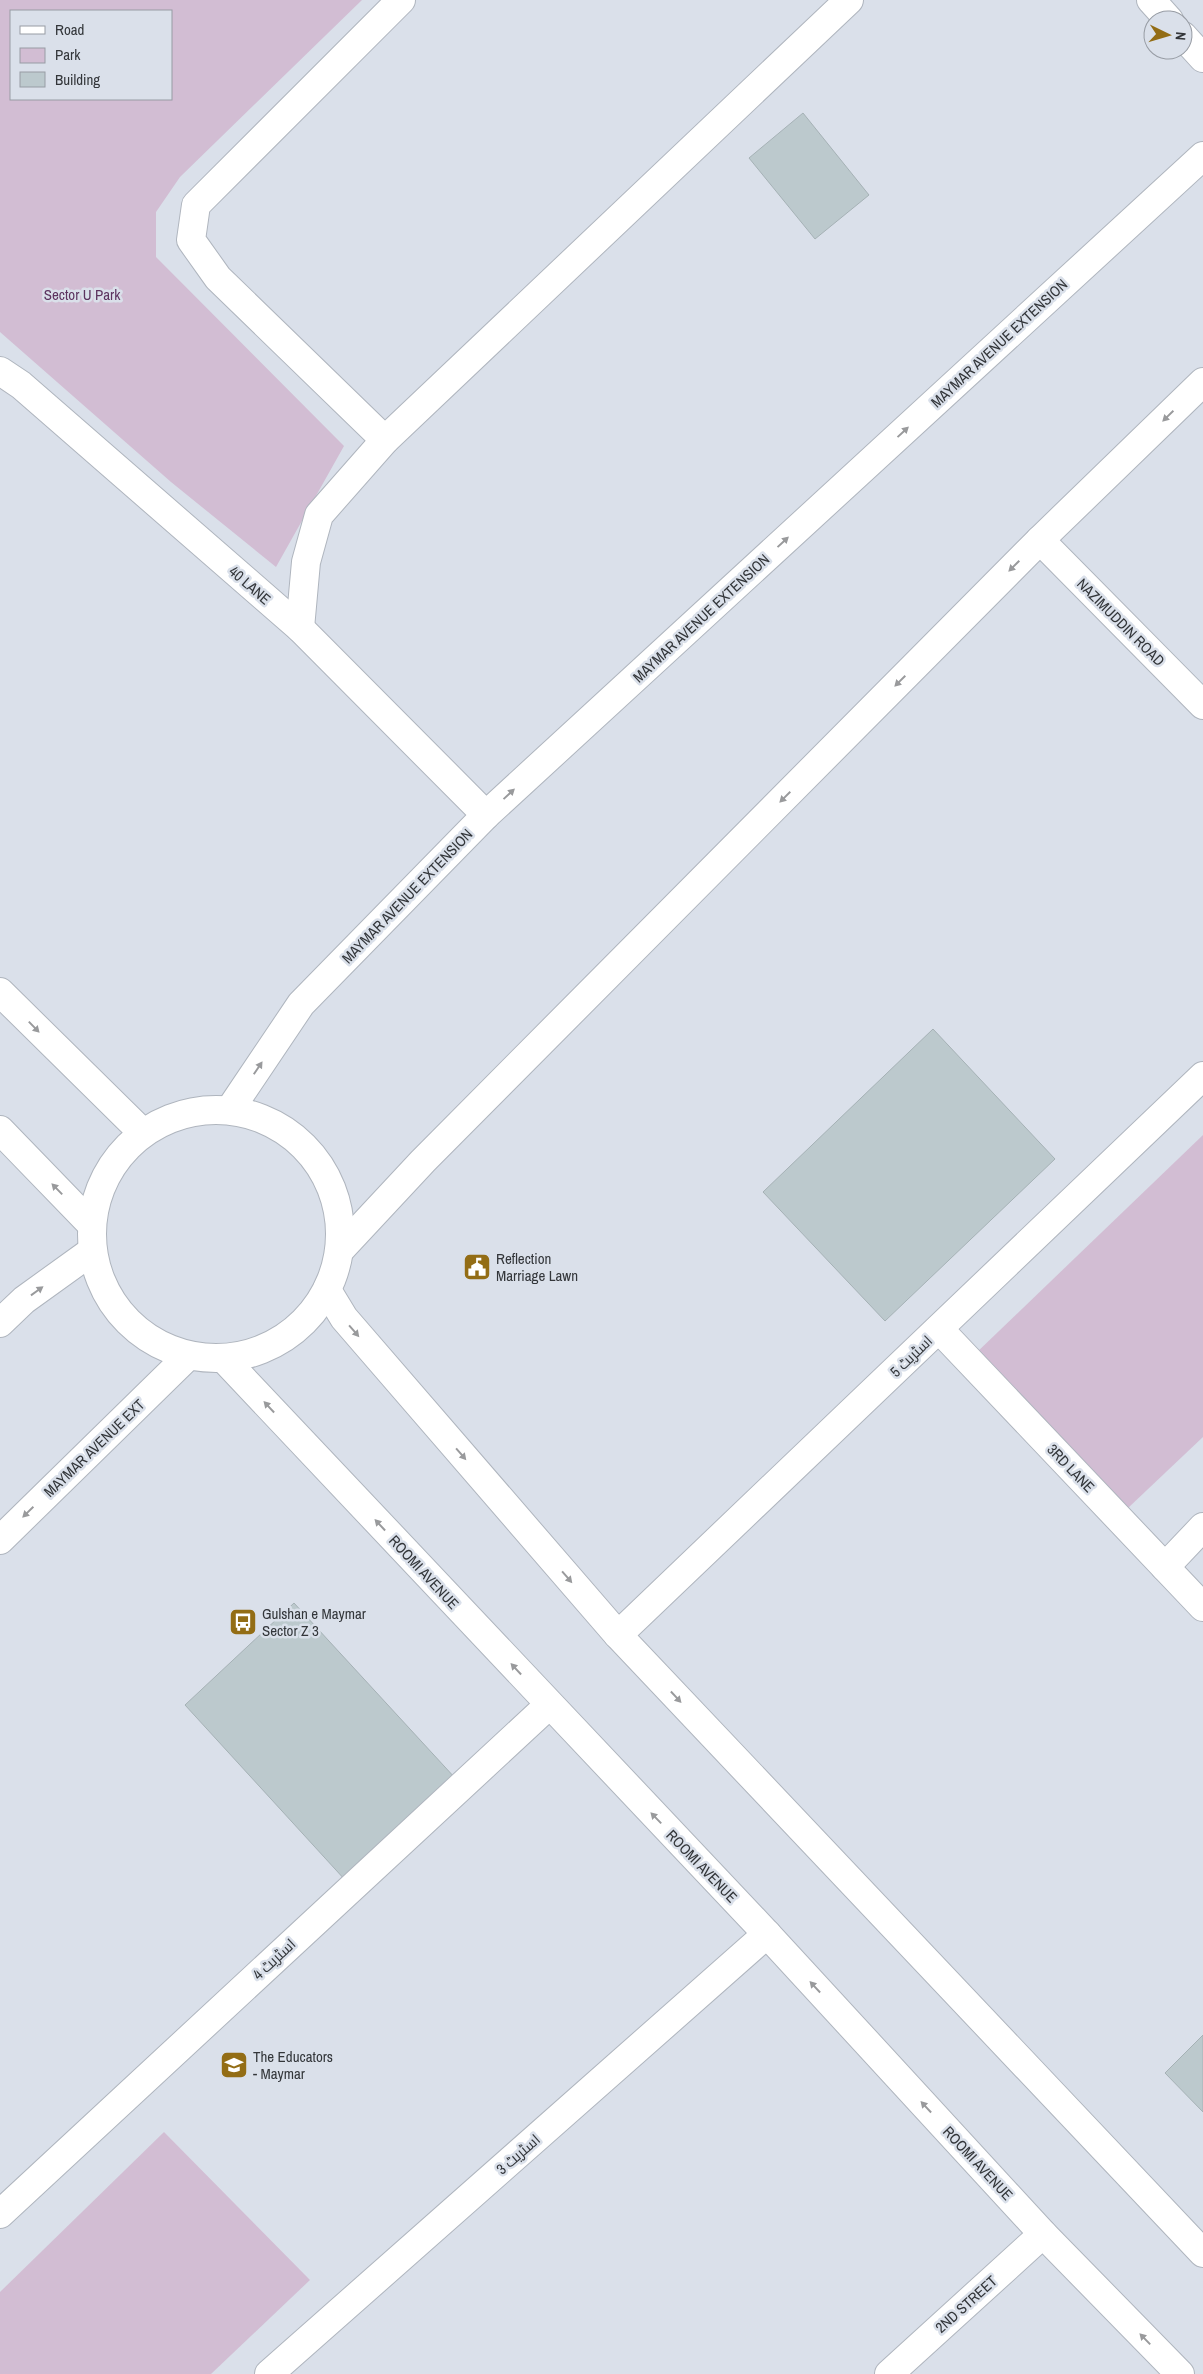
<svg xmlns="http://www.w3.org/2000/svg" width="1203" height="2374" font-family="'Archivo Narrow',Cairo,sans-serif">
	<style>
		.green { fill: #d2bdd3; fill-rule: evenodd }
		.building { fill: #bcc9cd; stroke: #a5b1b5 }
		.lines { fill: none; stroke-linecap: round; stroke-linejoin: round }
		.street-casing { stroke: #afb5be; stroke-width: 30 }
		.secondary-casing { stroke: #afb5be; stroke-width: 30 }
		.street { stroke: #fff; stroke-width: 28 }
		.secondary { stroke: #fff; stroke-width: 28 }
		.oneway { fill: #999a9c }
		.labels { text-anchor: middle; dominant-baseline: central; stroke-width: 5; stroke-linejoin: round; paint-order: stroke }
		.park-label { font-size: 15px; fill: #5d3460; stroke: #dae0ea }
		.street-label { font-size: 15px; fill: #33363a; stroke: #dae0ea }
		.poi-label { font-size: 15px; fill: #33363a; stroke: #dae0ea; text-anchor: start }
	</style>
	<rect width="100%" height="100%" fill="#dae0ea"/>
	<g class="green">
		<path d="M0 0H362L180 177 156 212V257L344 446 276 567 171 482 0 332ZM11 11H171V99H11Z"/>
		<polygon points="1203,1135 1203,1437 1128,1508 974,1355"/>
		<polygon points="164,2132 310,2280 211,2374 0,2374 0,2292"/>
	</g>
	<g class="building">
		<polygon points="803,113 869,195 815,239 749,158"/>
		<polygon points="933,1029 1055,1159 885,1321 763,1192"/>
		<polygon points="294,1603 456,1779 346,1881 185,1705"/>
		<polygon points="1203,2035 1203,2112 1165,2073"/>
	</g>
	<g class="lines">
		<g class="street-casing">
			<g id="street">
				<polyline points="1151,0 1169,20"/>
				<polyline points="1183,36 1203,58"/>
				<polyline points="0,371 21,385 300,628 486,815"/>
				<polyline points="385,440 218,278 191,240 196,205 401,0"/>
				<polyline points="1040,540 1203,705"/>
				<polyline points="300,628 306,562 319,515 385,440 849,0"/>
				<polyline points="939,1329 1203,1607"/>
				<polyline points="1165,1567 1203,1527"/>
				<polyline points="618,1635 1203,1076"/>
				<polyline points="0,2214 549,1705"/>
				<polyline points="269,2374 767,1934"/>
				<polyline points="889,2374 1043,2234"/>
			</g>
		</g>
		<g class="secondary-casing">
			<g id="secondary">
				<polyline points="0,992 142,1132"/>
				<polyline points="231,1108 301,1004 486,815 1203,156"/>
				<circle cx="216" cy="1234" r="124"/>
				<polyline points="0,1130 91,1224"/>
				<polyline points="340,1250 423,1161 1040,540 1203,382"/>
				<polyline points="327,1290 344,1318 618,1635 1203,2253"/>
				<polyline points="0,1323 24,1300 92,1251"/>
				<polyline points="224,1359 767,1934 1043,2234 1180,2374"/>
				<polyline points="0,1540 188,1356"/>
			</g>
		</g>
		<use href="#street" class="street"/>
		<use href="#secondary" class="secondary"/>
	</g>
	<defs><path id="oneway-solid" d="M-6-.8H1V-3.2L6.5 0L1 3.2V.8H-6Z" transform="scale(1.25)"/></defs>
	<g class="oneway">
		<use href="#oneway-solid" transform="translate(1168 416) rotate(136)"/>
		<use href="#oneway-solid" transform="translate(903 432) rotate(-43)"/>
		<use href="#oneway-solid" transform="translate(783 542) rotate(-43)"/>
		<use href="#oneway-solid" transform="translate(1014 566) rotate(135)"/>
		<use href="#oneway-solid" transform="translate(900 681) rotate(135)"/>
		<use href="#oneway-solid" transform="translate(509 794) rotate(-43)"/>
		<use href="#oneway-solid" transform="translate(785 797) rotate(135)"/>
		<use href="#oneway-solid" transform="translate(34 1027) rotate(46)"/>
		<use href="#oneway-solid" transform="translate(258 1068) rotate(-56)"/>
		<use href="#oneway-solid" transform="translate(57 1189) rotate(-134)"/>
		<use href="#oneway-solid" transform="translate(37 1291) rotate(-36)"/>
		<use href="#oneway-solid" transform="translate(354 1331) rotate(49)"/>
		<use href="#oneway-solid" transform="translate(269 1407) rotate(-133)"/>
		<use href="#oneway-solid" transform="translate(461 1454) rotate(49)"/>
		<use href="#oneway-solid" transform="translate(28 1512) rotate(136)"/>
		<use href="#oneway-solid" transform="translate(380 1525) rotate(-133)"/>
		<use href="#oneway-solid" transform="translate(567 1577) rotate(49)"/>
		<use href="#oneway-solid" transform="translate(516 1669) rotate(-133)"/>
		<use href="#oneway-solid" transform="translate(676 1697) rotate(47)"/>
		<use href="#oneway-solid" transform="translate(656 1818) rotate(-134)"/>
		<use href="#oneway-solid" transform="translate(815 1987) rotate(-133)"/>
		<use href="#oneway-solid" transform="translate(926 2107) rotate(-133)"/>
		<use href="#oneway-solid" transform="translate(1145 2339) rotate(-134)"/>
	</g>
	<defs>
		<g id="civic-square" transform="scale(1.4375)"><rect x="-9" y="-9" width="18" height="18" rx="4" fill="#936d15" stroke="#dae0ea"/><path d="M-.6-6.5H3V-4.5H.6V-3L4-1V1h2V6H-6V1h2V-1L-.6-3ZM-1.2 2.5V6h2.4V2.5Z" fill="#fff"/></g>
		<g id="bus-square" transform="scale(1.4375)"><rect x="-9" y="-9" width="18" height="18" rx="4" fill="#936d15" stroke="#dae0ea"/><path d="M-5-6H5V4H4V6H2V4H-2V6H-4V4H-5ZM-3.5-4V0h7V-4ZM-3.5 1.2v1.5H-2V1.2ZM2 1.2v1.5H3.5V1.2Z" fill="#fff"/></g>
		<g id="school-square" transform="scale(1.4375)"><rect x="-9" y="-9" width="18" height="18" rx="4" fill="#936d15" stroke="#dae0ea"/><path d="M0-5L7-2L0 1L-7-2ZM-4 1L0 2.5L4 1V4Q0 6-4 4Z" fill="#fff"/></g>
	</defs>
	<g fill-rule="evenodd">
		<use href="#civic-square" x="477" y="1267"/>
		<use href="#bus-square" x="243" y="1622"/>
		<use href="#school-square" x="234" y="2065"/>
	</g>
	<g class="labels">
		<g class="park-label">
			<text x="82" y="294">Sector U Park</text>
		</g>
		<g class="street-label">
			<text transform="translate(999 343) rotate(-43)">MAYMAR AVENUE EXTENSION</text>
			<text transform="translate(250 585) rotate(41)">40 LANE</text>
			<text transform="translate(701 618) rotate(-43)">MAYMAR AVENUE EXTENSION</text>
			<text transform="translate(1121 622) rotate(45)">NAZIMUDDIN ROAD</text>
			<text transform="translate(407 896) rotate(-46)">MAYMAR AVENUE EXTENSION</text>
			<text transform="translate(911 1356) rotate(-44)">اسٹریٹ 5</text>
			<text transform="translate(94 1448) rotate(-44)">MAYMAR AVENUE EXT</text>
			<text transform="translate(1071 1468) rotate(46)">3RD LANE</text>
			<text transform="translate(424 1572) rotate(47)">ROOMI AVENUE</text>
			<text transform="translate(702 1866) rotate(46)">ROOMI AVENUE</text>
			<text transform="translate(274 1959) rotate(-43)">اسٹریٹ 4</text>
			<text transform="translate(518 2154) rotate(-41)">اسٹریٹ 3</text>
			<text transform="translate(978 2163) rotate(47)">ROOMI AVENUE</text>
			<text transform="translate(966 2304) rotate(-42)">2ND STREET</text>
		</g>
		<g class="poi-label">
			<text x="496" y="1258">Reflection<tspan x="496" dy="17">Marriage Lawn</tspan></text>
			<text x="262" y="1613">Gulshan e Maymar<tspan x="262" dy="17">Sector Z 3</tspan></text>
			<text x="253" y="2056">The Educators<tspan x="253" dy="17">- Maymar</tspan></text>
		</g>
	</g>
	<rect x="10" y="10" width="162" height="90" fill="#dae0ea" stroke="#979ca4"/>
	<rect x="20" y="26" width="25" height="8" fill="#ffffff" stroke="#979ca4"/>
	<text x="55" y="35" font-size="15" fill="#33363a">Road</text>
	<rect x="20" y="48" width="25" height="15" fill="#d2bdd3" stroke="#979ca4"/>
	<text x="55" y="60" font-size="15" fill="#33363a">Park</text>
	<rect x="20" y="72" width="25" height="15" fill="#bcc9cd" stroke="#979ca4"/>
	<text x="55" y="85" font-size="15" fill="#33363a">Building</text>
	<g transform="translate(1168 35) rotate(95)"><circle r="24" fill="#dae0ea" stroke="#979ca4"/>
	<path d="M0-4L9 19L0 12L-9 19Z" fill="#936d15"/>
	<text y="-8" font-size="14" font-weight="bold" text-anchor="middle" fill="#33363a">N</text>
	</g>
</svg>
